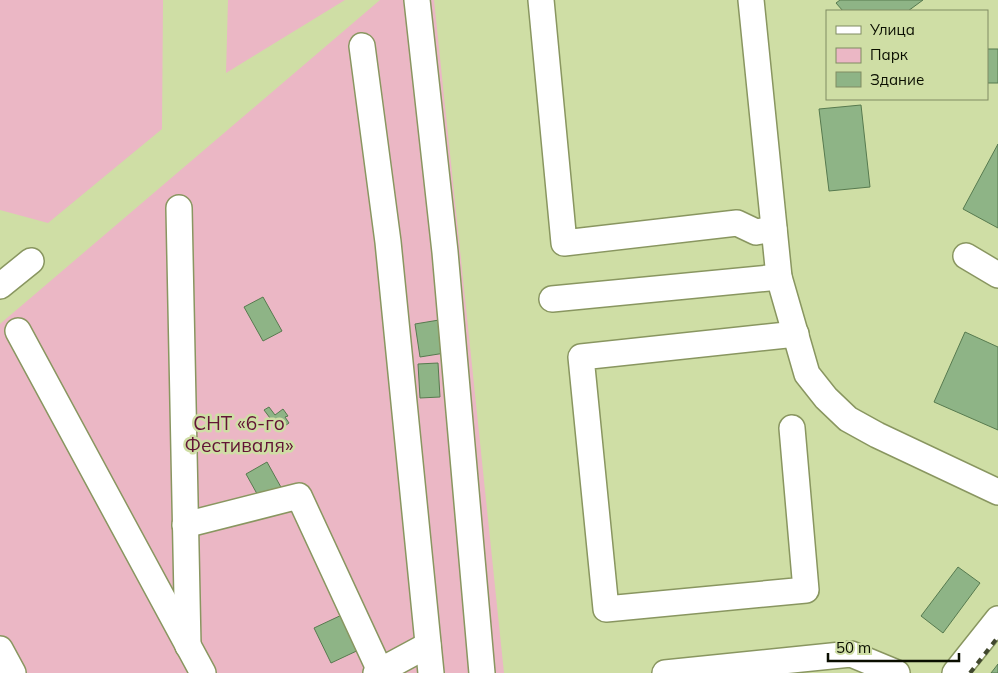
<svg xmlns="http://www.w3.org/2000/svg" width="998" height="673" font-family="Mulish,sans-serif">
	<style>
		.green { fill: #ebb7c5 }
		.building { fill: #8eb486; stroke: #577a4f }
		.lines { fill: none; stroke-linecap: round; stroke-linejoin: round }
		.minor-casing { stroke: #899660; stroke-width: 28 }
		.minor { stroke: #fff; stroke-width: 25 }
		.rail { stroke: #41482e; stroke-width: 4; stroke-dasharray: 6 6; stroke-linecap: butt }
		.labels { text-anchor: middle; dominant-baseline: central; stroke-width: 5; stroke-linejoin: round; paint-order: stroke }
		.park-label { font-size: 19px; fill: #621435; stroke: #cfdea5 }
	</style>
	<rect width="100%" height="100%" fill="#cfdea5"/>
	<g class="green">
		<polygon points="0,0 163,0 162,129 48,223 0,210"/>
		<polygon points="228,0 345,0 226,73"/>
		<polygon points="380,0 434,0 504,673 0,673 0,324"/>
	</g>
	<g class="building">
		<polygon points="840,0 923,0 908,11 843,11 836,3"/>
		<rect x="987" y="49" width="11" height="34"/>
		<polygon points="861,105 870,187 829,191 819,109"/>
		<polygon points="998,144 998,228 963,209"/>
		<polygon points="263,297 282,331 263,341 244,307"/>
		<polygon points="439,320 445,353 420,357 415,324"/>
		<polygon points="965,332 998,347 998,430 934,402"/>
		<polygon points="438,363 440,397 420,398 418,364"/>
		<polygon points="269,407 275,415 283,409 288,416 285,417 289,423 279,430 264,410"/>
		<polygon points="267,462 282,489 261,501 246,474"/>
		<polygon points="958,567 980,583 943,633 921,616"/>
		<polygon points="346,613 363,648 331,663 314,628"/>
		<polygon points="998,664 998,673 991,673"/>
	</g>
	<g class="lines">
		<g class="minor-casing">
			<g id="minor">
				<polyline points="417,0 445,252 482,673"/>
				<polyline points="541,0 564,243 737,223 756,232 774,229"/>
				<polyline points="751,0 779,277 807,374 826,398 848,419 877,435 998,492"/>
				<polyline points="362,46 388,242 431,673"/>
				<polyline points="179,208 188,646"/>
				<polyline points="966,256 998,275"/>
				<polyline points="0,286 31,261"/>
				<polyline points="552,299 779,277"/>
				<polyline points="18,331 203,673"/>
				<polyline points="792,428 806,590 606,609 581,357 796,334"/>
				<polyline points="185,525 299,496 381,673"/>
				<polyline points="0,649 13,673"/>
				<polyline points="376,673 428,645"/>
				<polyline points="665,673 851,654 897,673"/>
				<polyline points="955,673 998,619"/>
			</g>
		</g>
		<use href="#minor" class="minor"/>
		<polyline class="rail" points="970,673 998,637"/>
	</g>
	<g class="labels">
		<g class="park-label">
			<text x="239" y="423">СНТ «6-го<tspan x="239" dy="22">Фестиваля»</tspan></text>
		</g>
	</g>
	<rect x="826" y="10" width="162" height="90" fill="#cfdea5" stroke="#808b63"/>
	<rect x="836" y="26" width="25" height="8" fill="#ffffff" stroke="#808b63"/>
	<text x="870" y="35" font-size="15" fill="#0a0e00">Улица</text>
	<rect x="836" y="48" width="25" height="15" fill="#ebb7c5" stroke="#808b63"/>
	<text x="870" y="60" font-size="15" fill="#0a0e00">Парк</text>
	<rect x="836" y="72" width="25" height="15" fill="#8eb486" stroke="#808b63"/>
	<text x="870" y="85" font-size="15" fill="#0a0e00">Здание</text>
	<path d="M828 653v8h131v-8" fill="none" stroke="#0a0e00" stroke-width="2.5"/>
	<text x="836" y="653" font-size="15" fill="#0a0e00" stroke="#cfdea5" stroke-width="4" paint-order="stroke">50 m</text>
</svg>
